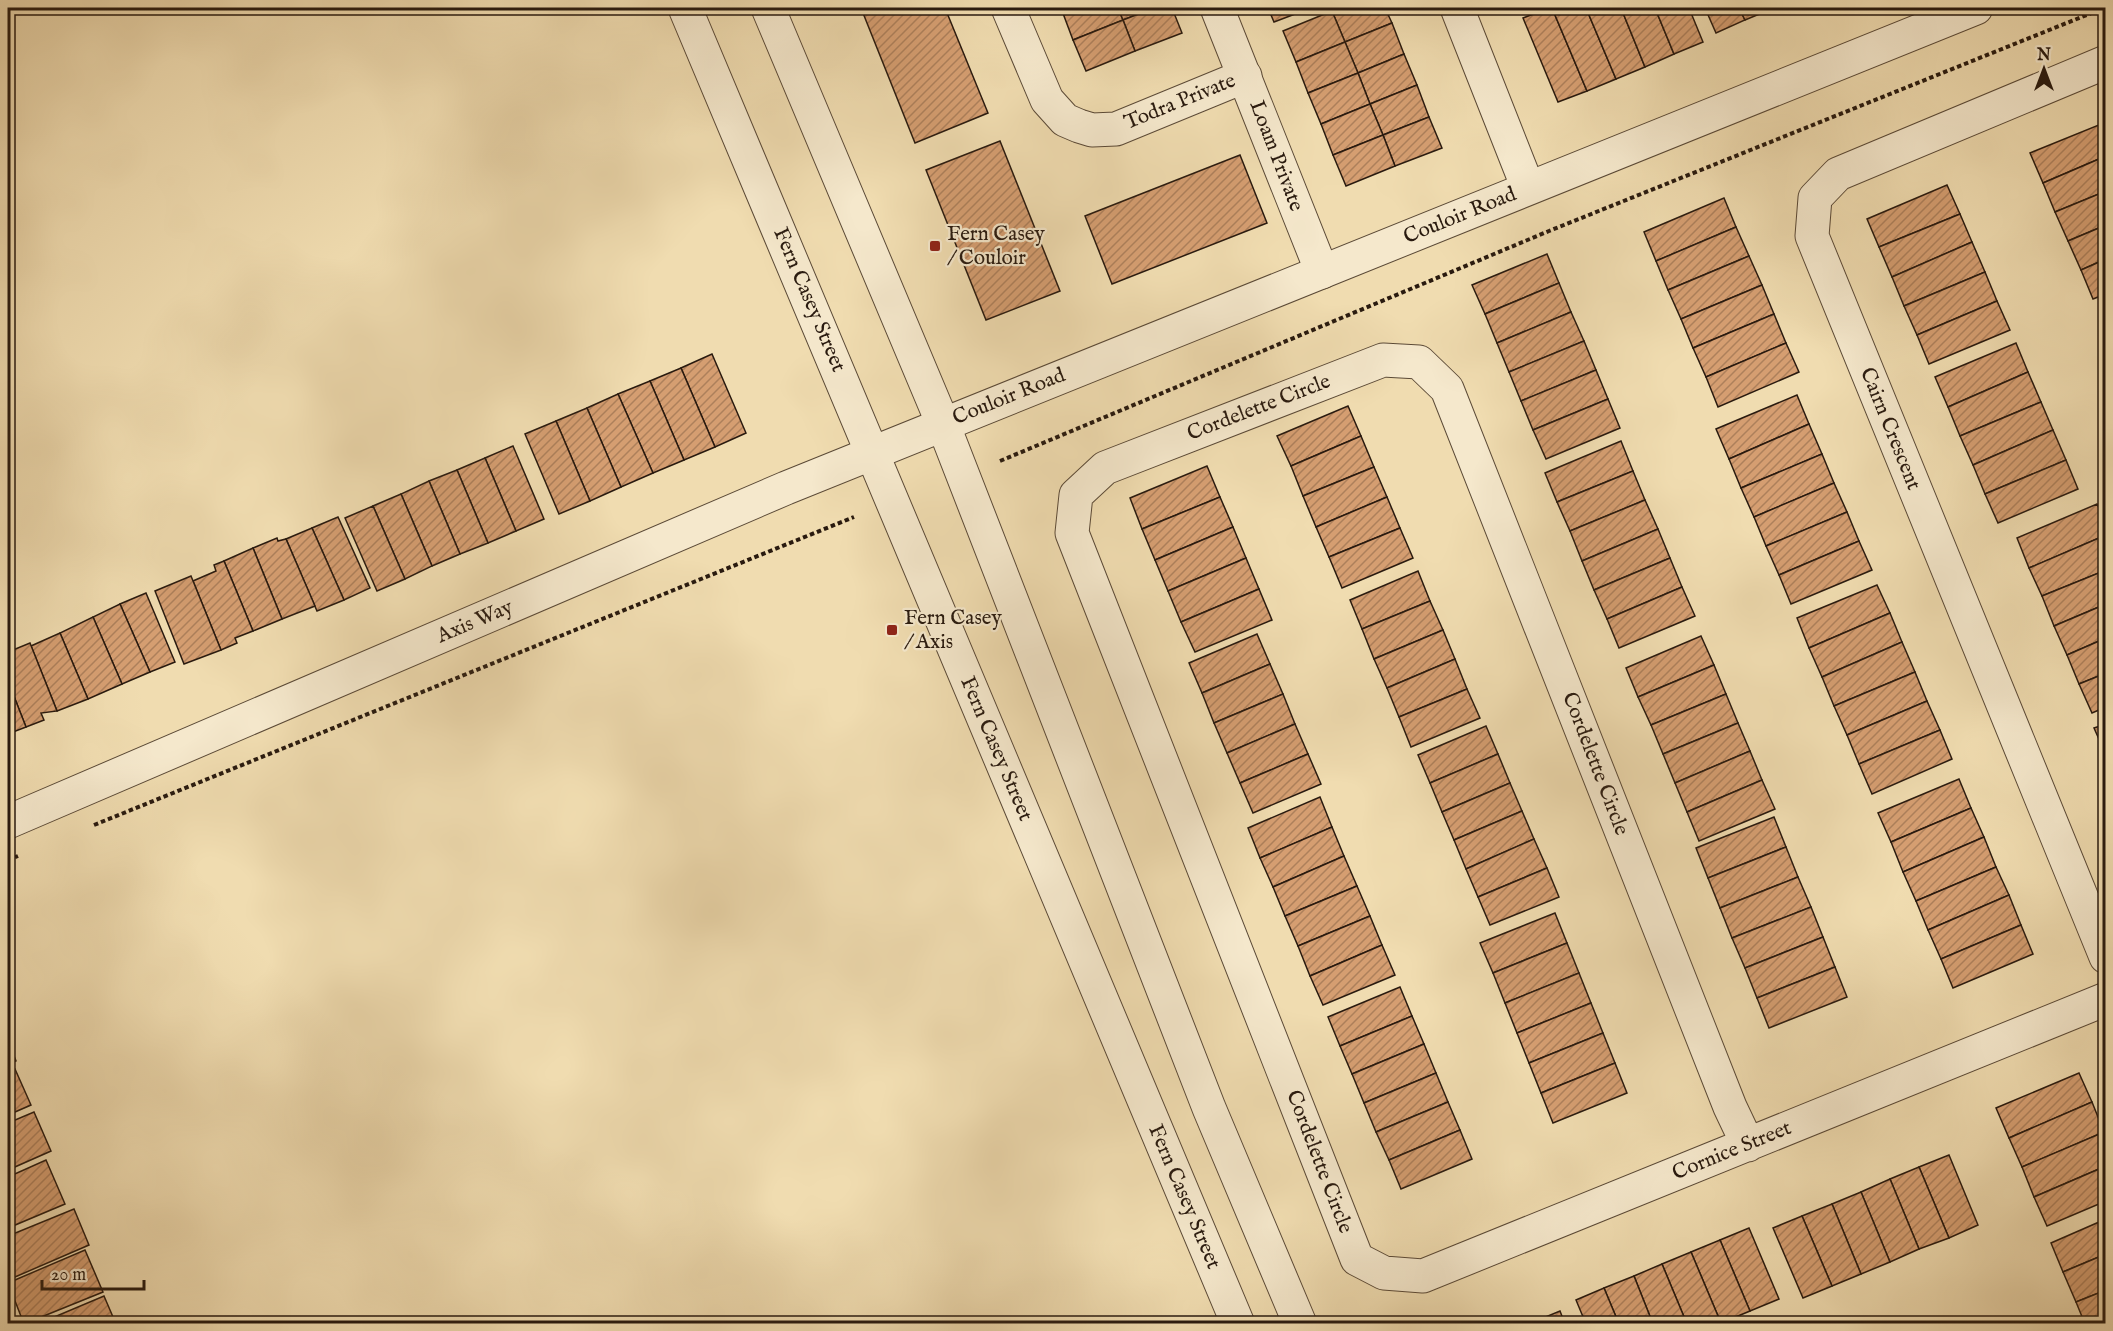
<svg xmlns="http://www.w3.org/2000/svg" width="2113" height="1331" font-family="'IM FELL English',serif">
	<style>
		.building { fill: url(#building-hatch); stroke: #291a0f; stroke-width: 1.5 }
		.lines { fill: none; stroke-linecap: round; stroke-linejoin: round }
		.minor-casing { stroke: #5b4a37; stroke-width: 35 }
		.path { stroke: #291a0f; stroke-width: 4; stroke-dasharray: 4.5 3; stroke-linecap: butt }
		.minor { stroke: #f5e8cc; stroke-width: 33 }
		.poi-dot { fill: #8f2418; stroke: #f5e8cc; stroke-width: 2 }
		.labels { text-anchor: middle; dominant-baseline: central; stroke-width: 4.5; stroke-linejoin: round; paint-order: stroke }
		.street-label { font-size: 21px; fill: #291a0f; stroke: #f5e8cc }
		.poi-label { font-size: 21px; fill: #291a0f; stroke: #f5e8cc; text-anchor: start }
	</style>
	<defs>
		<pattern id="building-hatch" width="6" height="6" patternUnits="userSpaceOnUse" patternTransform="scale(1.5)"><rect width="6" height="6" fill="#d59e71"/><path d="M-1 1l2-2M0 6l6-6M5 7l2-2" fill="none" stroke="#ad805b"/></pattern>
	</defs>
	<rect width="100%" height="100%" fill="#f0dcb0"/>
	<filter id="stains"><feTurbulence type="fractalNoise" baseFrequency=".00333" numOctaves="4"/><feColorMatrix values="0 0 0 0 .2 0 0 0 0 .09 0 0 0 0 .02 0 0 0 .5 -.17"/></filter>
	<radialGradient id="worn" r=".72"><stop offset=".6" stop-color="#630" stop-opacity="0"/><stop offset="1" stop-color="#630" stop-opacity=".3"/></radialGradient>
	<g class="building">
		<polygon points="861,8 945,8 988,113 915,143"/>
		<polygon points="1061,8 1118,8 1123,20 1073,40"/>
		<polygon points="1118,8 1154,8 1123,20"/>
		<polygon points="1154,8 1172,8 1182,33 1135,51 1123,20"/>
		<polygon points="1268,8 1311,8 1274,22"/>
		<polygon points="1341,8 1385,8 1392,23 1345,42 1332,11"/>
		<polygon points="1549,8 1552,8 1587,91 1558,102 1523,18"/>
		<polygon points="1552,8 1586,8 1616,79 1587,91"/>
		<polygon points="1586,8 1621,8 1645,67 1616,79"/>
		<polygon points="1621,8 1655,8 1674,54 1645,67"/>
		<polygon points="1655,8 1689,8 1703,42 1674,54"/>
		<polygon points="1705,8 1739,8 1745,20 1716,33"/>
		<polygon points="1739,8 1774,8 1745,20"/>
		<polygon points="1332,11 1345,42 1296,62 1283,31"/>
		<polygon points="1123,20 1135,51 1086,71 1073,40"/>
		<polygon points="1392,23 1404,54 1358,73 1345,42"/>
		<polygon points="1345,42 1358,73 1308,93 1296,62"/>
		<polygon points="1404,54 1417,85 1370,104 1358,73"/>
		<polygon points="1358,73 1370,104 1321,124 1308,93"/>
		<polygon points="1417,85 1429,117 1383,135 1370,104"/>
		<polygon points="1370,104 1383,135 1333,155 1321,124"/>
		<polygon points="1429,117 1442,148 1395,166 1383,135"/>
		<polygon points="2106,122 2106,156 2043,183 2030,153"/>
		<polygon points="1383,135 1395,166 1346,186 1333,155"/>
		<polygon points="1000,141 1060,291 986,320 926,170"/>
		<polygon points="1240,155 1267,223 1112,284 1085,216"/>
		<polygon points="2106,156 2106,191 2055,212 2043,183"/>
		<polygon points="1947,185 1960,214 1879,247 1867,219"/>
		<polygon points="2106,191 2106,225 2068,241 2055,212"/>
		<polygon points="1724,198 1736,227 1656,261 1644,232"/>
		<polygon points="1960,214 1972,242 1892,277 1879,247"/>
		<polygon points="2106,225 2106,259 2081,270 2068,241"/>
		<polygon points="1736,227 1749,256 1668,290 1656,261"/>
		<polygon points="1972,242 1985,272 1904,306 1892,277"/>
		<polygon points="1547,254 1559,283 1485,314 1472,285"/>
		<polygon points="1749,256 1762,285 1681,319 1668,290"/>
		<polygon points="2106,259 2106,294 2093,299 2081,270"/>
		<polygon points="1985,272 1997,301 1917,335 1904,306"/>
		<polygon points="1559,283 1571,312 1497,343 1485,314"/>
		<polygon points="1762,285 1774,314 1693,348 1681,319"/>
		<polygon points="1997,301 2010,330 1929,364 1917,335"/>
		<polygon points="1571,312 1584,341 1509,372 1497,343"/>
		<polygon points="1774,314 1786,343 1706,377 1693,348"/>
		<polygon points="1584,341 1596,370 1521,401 1509,372"/>
		<polygon points="1786,343 1799,372 1718,407 1706,377"/>
		<polygon points="2016,343 2028,372 1948,407 1935,377"/>
		<polygon points="712,354 746,433 715,447 681,368"/>
		<polygon points="681,368 715,447 684,460 650,381"/>
		<polygon points="1596,370 1608,399 1533,430 1521,401"/>
		<polygon points="2028,372 2041,402 1960,436 1948,407"/>
		<polygon points="650,381 684,460 653,473 618,394"/>
		<polygon points="618,394 653,473 621,487 587,408"/>
		<polygon points="1797,395 1809,424 1729,459 1716,429"/>
		<polygon points="1608,399 1620,428 1546,459 1533,430"/>
		<polygon points="2041,402 2053,430 1973,465 1960,436"/>
		<polygon points="1348,406 1361,436 1291,466 1277,436"/>
		<polygon points="587,408 621,487 590,501 556,421"/>
		<polygon points="556,421 590,501 559,514 525,434"/>
		<polygon points="1809,424 1822,454 1741,488 1729,459"/>
		<polygon points="2053,430 2066,460 1985,494 1973,465"/>
		<polygon points="1361,436 1374,467 1303,496 1291,466"/>
		<polygon points="1621,441 1633,471 1557,502 1545,473"/>
		<polygon points="513,446 544,519 516,531 485,458"/>
		<polygon points="1822,454 1834,483 1754,517 1741,488"/>
		<polygon points="485,458 516,531 488,543 457,470"/>
		<polygon points="2066,460 2078,489 1998,523 1985,494"/>
		<polygon points="1207,466 1220,497 1142,529 1130,498"/>
		<polygon points="1374,467 1387,497 1316,527 1303,496"/>
		<polygon points="457,470 488,543 460,554 429,481"/>
		<polygon points="1633,471 1645,500 1570,531 1557,502"/>
		<polygon points="429,481 460,554 432,566 401,494"/>
		<polygon points="1834,483 1847,512 1766,546 1754,517"/>
		<polygon points="401,494 432,566 405,579 373,506"/>
		<polygon points="1220,497 1233,527 1155,560 1142,529"/>
		<polygon points="1387,497 1400,528 1329,557 1316,527"/>
		<polygon points="1645,500 1658,529 1582,561 1570,531"/>
		<polygon points="2097,504 2106,523 2106,535 2029,568 2017,538"/>
		<polygon points="373,506 405,579 377,591 345,518"/>
		<polygon points="1847,512 1859,541 1779,575 1766,546"/>
		<polygon points="338,517 370,588 344,600 312,528"/>
		<polygon points="1233,527 1246,558 1168,591 1155,560"/>
		<polygon points="312,528 344,600 317,611 286,539"/>
		<polygon points="1400,528 1413,558 1342,588 1329,557"/>
		<polygon points="1658,529 1670,558 1594,590 1582,561"/>
		<polygon points="2106,535 2106,570 2042,596 2029,568"/>
		<polygon points="277,538 278,541 286,539 315,606 282,619 253,548"/>
		<polygon points="1859,541 1872,570 1791,604 1779,575"/>
		<polygon points="253,548 282,619 253,631 224,561"/>
		<polygon points="1246,558 1259,589 1181,622 1168,591"/>
		<polygon points="1670,558 1682,587 1607,619 1594,590"/>
		<polygon points="224,561 253,631 235,638 237,643 221,650 193,581 216,571 214,565"/>
		<polygon points="2106,570 2106,604 2054,626 2042,596"/>
		<polygon points="1418,571 1430,601 1362,629 1350,600"/>
		<polygon points="191,576 221,650 184,664 155,591"/>
		<polygon points="1877,585 1890,613 1809,648 1797,618"/>
		<polygon points="1682,587 1695,616 1619,648 1607,619"/>
		<polygon points="1259,589 1272,620 1195,652 1181,622"/>
		<polygon points="146,593 175,662 150,672 120,604"/>
		<polygon points="1430,601 1443,630 1374,659 1362,629"/>
		<polygon points="120,604 150,672 122,684 93,617"/>
		<polygon points="2106,604 2106,638 2067,655 2054,626"/>
		<polygon points="1890,613 1902,642 1822,677 1809,648"/>
		<polygon points="93,617 122,684 88,699 60,633"/>
		<polygon points="1443,630 1455,659 1387,688 1374,659"/>
		<polygon points="60,633 88,699 57,711 31,646"/>
		<polygon points="1257,634 1270,664 1202,693 1189,663"/>
		<polygon points="1701,636 1714,665 1638,697 1626,668"/>
		<polygon points="2106,638 2106,673 2079,684 2067,655"/>
		<polygon points="1902,642 1915,672 1834,706 1822,677"/>
		<polygon points="30,643 57,711 41,713 44,720 26,727 8,681 8,652"/>
		<polygon points="1455,659 1467,689 1399,717 1387,688"/>
		<polygon points="1270,664 1283,694 1214,723 1202,693"/>
		<polygon points="1714,665 1726,694 1651,725 1638,697"/>
		<polygon points="1915,672 1927,701 1847,735 1834,706"/>
		<polygon points="2106,673 2106,707 2092,713 2079,684"/>
		<polygon points="8,681 26,727 8,734"/>
		<polygon points="1467,689 1480,718 1411,747 1399,717"/>
		<polygon points="1283,694 1295,724 1227,753 1214,723"/>
		<polygon points="1726,694 1738,723 1663,754 1651,725"/>
		<polygon points="1927,701 1940,730 1859,764 1847,735"/>
		<polygon points="1738,723 1750,751 1675,783 1663,754"/>
		<polygon points="1295,724 1308,754 1240,783 1227,753"/>
		<polygon points="2106,724 2106,755 2094,728"/>
		<polygon points="1486,726 1498,754 1430,783 1418,755"/>
		<polygon points="1940,730 1952,759 1872,794 1859,764"/>
		<polygon points="1750,751 1762,780 1687,812 1675,783"/>
		<polygon points="1308,754 1321,784 1253,813 1240,783"/>
		<polygon points="1498,754 1510,783 1442,812 1430,783"/>
		<polygon points="1959,779 1971,808 1891,842 1878,813"/>
		<polygon points="1762,780 1775,809 1699,841 1687,812"/>
		<polygon points="1510,783 1522,811 1454,840 1442,812"/>
		<polygon points="1320,797 1332,827 1260,858 1248,828"/>
		<polygon points="1971,808 1984,837 1903,872 1891,842"/>
		<polygon points="1522,811 1534,839 1466,869 1454,840"/>
		<polygon points="1774,817 1786,847 1708,878 1696,848"/>
		<polygon points="1332,827 1344,856 1273,887 1260,858"/>
		<polygon points="1984,837 1996,867 1916,901 1903,872"/>
		<polygon points="1534,839 1547,868 1478,897 1466,869"/>
		<polygon points="1786,847 1798,877 1720,908 1708,878"/>
		<polygon points="1344,856 1357,886 1285,916 1273,887"/>
		<polygon points="1996,867 2009,895 1928,930 1916,901"/>
		<polygon points="1547,868 1559,897 1490,925 1478,897"/>
		<polygon points="1798,877 1811,907 1732,938 1720,908"/>
		<polygon points="1357,886 1370,916 1298,946 1285,916"/>
		<polygon points="2009,895 2021,925 1941,959 1928,930"/>
		<polygon points="1811,907 1823,937 1745,968 1732,938"/>
		<polygon points="1555,913 1567,943 1493,973 1480,943"/>
		<polygon points="1370,916 1382,945 1310,976 1298,946"/>
		<polygon points="2021,925 2033,954 1953,988 1941,959"/>
		<polygon points="1823,937 1835,967 1757,998 1745,968"/>
		<polygon points="1567,943 1579,973 1505,1003 1493,973"/>
		<polygon points="1382,945 1395,975 1323,1005 1310,976"/>
		<polygon points="1835,967 1847,997 1769,1028 1757,998"/>
		<polygon points="1579,973 1591,1003 1517,1033 1505,1003"/>
		<polygon points="1400,987 1412,1016 1340,1046 1328,1017"/>
		<polygon points="1591,1003 1603,1033 1529,1063 1517,1033"/>
		<polygon points="1412,1016 1424,1044 1352,1074 1340,1046"/>
		<polygon points="1603,1033 1615,1063 1541,1093 1529,1063"/>
		<polygon points="8,1041 16,1061 8,1065"/>
		<polygon points="1424,1044 1436,1073 1364,1103 1352,1074"/>
		<polygon points="1615,1063 1627,1093 1553,1123 1541,1093"/>
		<polygon points="15,1069 31,1105 8,1115 8,1072"/>
		<polygon points="1436,1073 1448,1102 1376,1132 1364,1103"/>
		<polygon points="2079,1073 2092,1102 2009,1138 1996,1108"/>
		<polygon points="1448,1102 1460,1130 1389,1160 1376,1132"/>
		<polygon points="2092,1102 2104,1132 2022,1167 2009,1138"/>
		<polygon points="34,1112 51,1151 8,1170 8,1123"/>
		<polygon points="1460,1130 1472,1159 1401,1189 1389,1160"/>
		<polygon points="2104,1132 2106,1166 2034,1197 2022,1167"/>
		<polygon points="1949,1155 1978,1225 1949,1238 1919,1167"/>
		<polygon points="46,1160 65,1204 8,1228 8,1177"/>
		<polygon points="2106,1166 2106,1201 2047,1226 2034,1197"/>
		<polygon points="1919,1167 1949,1238 1919,1249 1890,1179"/>
		<polygon points="1890,1179 1919,1249 1890,1262 1861,1192"/>
		<polygon points="1861,1192 1890,1262 1861,1274 1832,1204"/>
		<polygon points="1832,1204 1861,1274 1832,1286 1802,1216"/>
		<polygon points="74,1209 89,1245 8,1280 8,1236"/>
		<polygon points="1802,1216 1832,1286 1803,1298 1773,1228"/>
		<polygon points="2106,1219 2106,1254 2063,1272 2051,1243"/>
		<polygon points="1749,1228 1779,1299 1750,1311 1720,1240"/>
		<polygon points="1720,1240 1750,1311 1721,1323 1691,1252"/>
		<polygon points="85,1250 103,1292 24,1324 8,1283"/>
		<polygon points="1691,1252 1721,1323 1687,1324 1662,1264"/>
		<polygon points="2106,1254 2106,1290 2076,1302 2063,1272"/>
		<polygon points="1662,1264 1687,1324 1653,1324 1634,1276"/>
		<polygon points="1634,1276 1653,1324 1619,1324 1604,1288"/>
		<polygon points="1604,1288 1619,1324 1586,1324 1576,1300"/>
		<polygon points="2106,1290 2106,1324 2085,1324 2076,1302"/>
		<polygon points="104,1296 116,1324 40,1324 40,1323"/>
		<polygon points="1560,1311 1565,1324 1531,1324 1531,1323"/>
	</g>
	<g class="lines">
		<g class="minor-casing">
			<g id="minor">
				<polyline points="685,8 1238,1324"/>
				<polyline points="768,8 943,424 1209,1108 1300,1324"/>
				<polyline points="1008,8 1047,100 1065,120 1079,126 1092,130 1116,129 1245,76"/>
				<polyline points="1217,8 1322,272"/>
				<polyline points="1457,8 1528,188"/>
				<polyline points="2106,62 1838,174 1815,198 1812,236 2106,957"/>
				<polyline points="8,822 786,488 1976,8"/>
				<polyline points="1748,1145 1730,1107 1447,389 1419,362 1383,360 1105,468 1076,495 1072,533 1357,1259 1384,1273 1423,1276 2106,999"/>
			</g>
		</g>
		<g class="path">
			<polyline points="1000,461 1549,231 2104,8"/>
			<polyline points="94,825 854,517"/>
			<polyline points="8,860 18,856"/>
		</g>
		<use href="#minor" class="minor"/>
	</g>
	<g class="poi-dot">
		<rect x="929" y="240" width="12" height="12" rx="3"/>
		<rect x="886" y="624" width="12" height="12" rx="3"/>
	</g>
	<g class="labels">
		<g class="street-label">
			<text transform="translate(1180 102) rotate(-22)">Todra Private</text>
			<text transform="translate(1276 156) rotate(69)">Loam Private</text>
			<text transform="translate(1460 216) rotate(-22)">Couloir Road</text>
			<text transform="translate(809 300) rotate(67)">Fern Casey Street</text>
			<text transform="translate(1009 397) rotate(-22)">Couloir Road</text>
			<text transform="translate(1259 408) rotate(-21)">Cordelette Circle</text>
			<text transform="translate(1890 429) rotate(68)">Cairn Crescent</text>
			<text transform="translate(475 622) rotate(-23)">Axis Way</text>
			<text transform="translate(996 749) rotate(67)">Fern Casey Street</text>
			<text transform="translate(1595 764) rotate(69)">Cordelette Circle</text>
			<text transform="translate(1732 1151) rotate(-22)">Cornice Street</text>
			<text transform="translate(1319 1162) rotate(69)">Cordelette Circle</text>
			<text transform="translate(1184 1197) rotate(67)">Fern Casey Street</text>
		</g>
		<g class="poi-label">
			<text x="947" y="234">Fern Casey<tspan x="947" dy="24">/ Couloir</tspan></text>
			<text x="904" y="618">Fern Casey<tspan x="904" dy="24">/ Axis</tspan></text>
		</g>
	</g>
	<rect width="2113" height="1331" fill="none" stroke="#f0dcb0" stroke-width="30"/>
	<rect x="9" y="9" width="2095" height="1313" fill="none" stroke="#291a0f" stroke-width="3"/>
	<rect x="15" y="15" width="2083" height="1301" fill="none" stroke="#291a0f" stroke-width="1.5"/>
	<g transform="translate(2044 69)" stroke="#f5e8cc" stroke-width="4.5" paint-order="stroke">
	<path d="M0-4.5L10 22L0 15L-10 22Z" fill="#291a0f"/>
	<text y="-9" font-size="16" font-weight="bold" text-anchor="middle" fill="#291a0f">N</text>
	</g>
	<path d="M42 1280v9h102v-9" fill="none" stroke="#291a0f" stroke-width="3"/>
	<text x="51" y="1280" font-size="18" fill="#291a0f" stroke="#f5e8cc" stroke-width="4.5" paint-order="stroke">20 m</text>
	<rect width="100%" height="100%" filter="url(#stains)"/>
	<rect width="100%" height="100%" fill="url(#worn)"/>
</svg>
